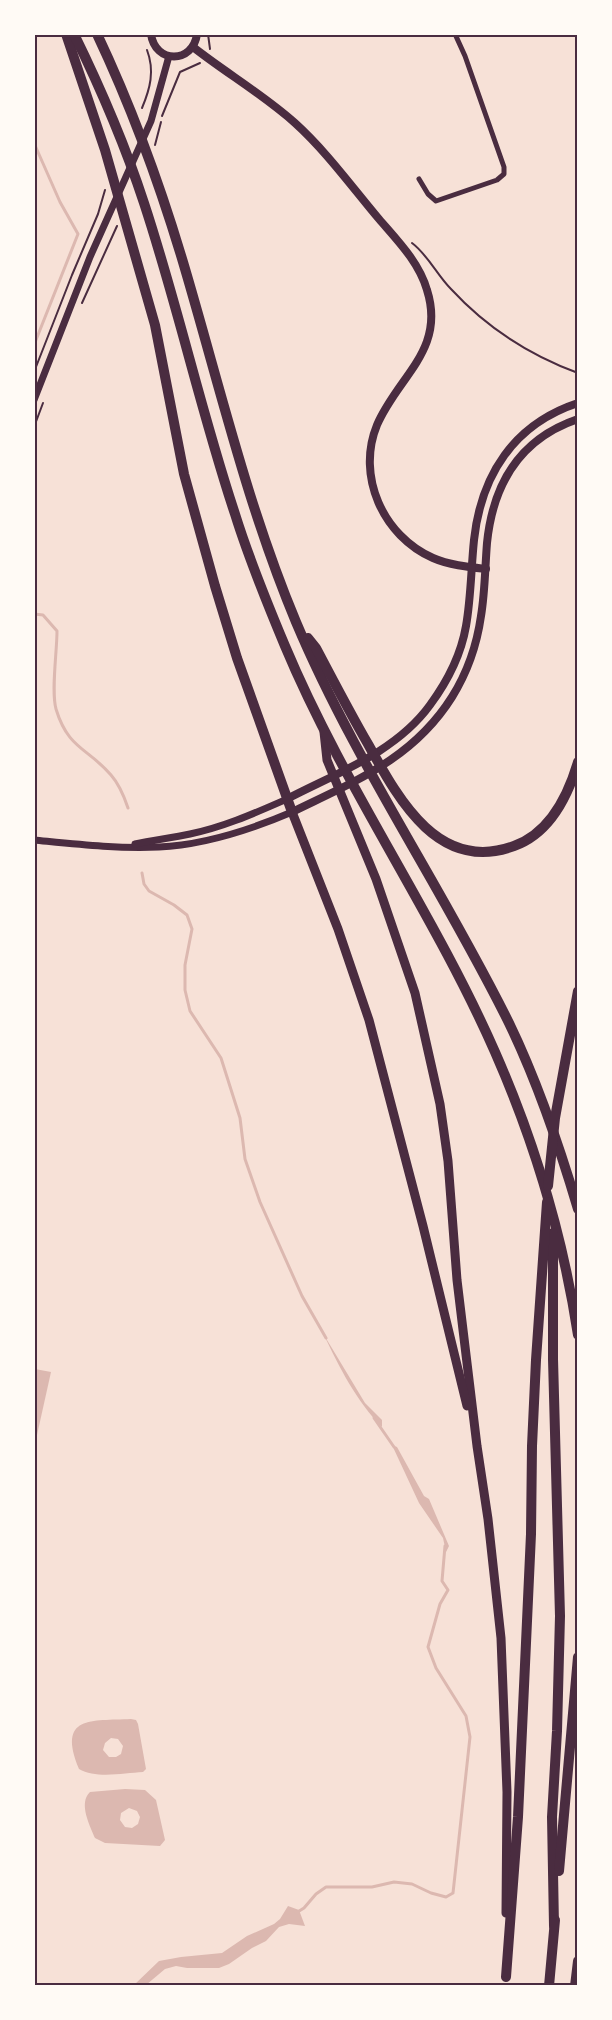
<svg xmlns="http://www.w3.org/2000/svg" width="612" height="2020" font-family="'Fira Sans Condensed',sans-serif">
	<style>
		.water { fill: #dcb8b0; fill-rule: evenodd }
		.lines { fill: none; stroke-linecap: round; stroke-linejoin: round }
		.stream { stroke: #dcb8b0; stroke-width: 3 }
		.path { stroke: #4a2c40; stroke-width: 2 }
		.minor { stroke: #4a2c40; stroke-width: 5 }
		.tertiary { stroke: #4a2c40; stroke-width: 7 }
		.secondary { stroke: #4a2c40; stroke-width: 8 }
		.primary { stroke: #4a2c40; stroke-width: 8 }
		.trunk { stroke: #4a2c40; stroke-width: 9 }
		.motorway { stroke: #4a2c40; stroke-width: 10 }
		.neatline { fill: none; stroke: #4a2c40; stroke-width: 2 }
	</style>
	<rect width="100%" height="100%" fill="#f7e1d7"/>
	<g class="water">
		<path d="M324 1335 365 1403 382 1420V1427C357 1402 339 1367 324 1335Z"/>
		<polygon points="35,1369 51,1372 35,1444 34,1369"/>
		<polygon points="392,1445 397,1447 424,1496 429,1499 449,1546 446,1552 443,1538 419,1503"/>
		<path d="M131 1719 136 1720 138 1724 146 1769 143 1772C124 1773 96 1779 79 1769 57 1715 91 1721 131 1719ZM111 1738 118 1739 123 1746 121 1754 116 1757H109L103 1750 105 1743Z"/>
		<path d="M125 1789 145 1790 156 1800 165 1840 160 1846 105 1843 95 1838C90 1826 78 1803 90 1792ZM129 1808 137 1811 140 1817 138 1824 132 1828 125 1827 120 1820 121 1813Z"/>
		<polygon points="288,1906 299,1910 305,1926 289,1924 279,1927 266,1941 252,1948 229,1964 219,1968 187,1968 176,1966 165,1969 146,1985 134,1985 159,1961 181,1957 222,1953 247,1936 274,1924 280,1919"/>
	</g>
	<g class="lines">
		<g class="stream">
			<polyline points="34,143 60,202 78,234 34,345"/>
			<path d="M34 614 43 615 57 631C57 652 51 691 56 709 68 749 88 748 111 775 119 784 124 796 128 808"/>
			<polyline points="142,873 144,884 149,891 174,905 187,915 192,929 185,965 185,990 190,1011 221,1058 240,1118 245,1159 260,1202 302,1296 326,1338"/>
			<polyline points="374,1418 394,1447"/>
			<polyline points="296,1913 304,1908 316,1894 326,1887 372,1887 394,1882 412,1884 431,1893 446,1897 453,1893 470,1737 466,1716 436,1668 428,1647 440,1604 448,1590 442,1581 445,1546"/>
		</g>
		<g class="path">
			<polyline points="208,34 210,49"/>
			<path d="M142 108C150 89 155 71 147 50"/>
			<polyline points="162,116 180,72 200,63"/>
			<polyline points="155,145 161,122"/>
			<path d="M412 243C428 255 437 275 451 289 486 327 529 355 578 373"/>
			<polyline points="82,303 117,226"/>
			<polyline points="34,372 72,275 98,214 105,190"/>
			<polyline points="34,427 43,403"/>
		</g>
		<polyline class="minor" points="419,179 428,194 436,201 497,180 504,174 504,167 465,56 455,34"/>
		<g class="tertiary">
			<polyline points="34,400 90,257 151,121 169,56"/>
			<path d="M34 840C75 844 118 849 159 847 205 845 250 830 292 812"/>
			<path d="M135 844C153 840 172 838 190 834 224 827 255 813 287 799"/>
		</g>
		<g class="secondary">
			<path d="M151 34C155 64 193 64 197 34"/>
			<path d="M193 47C226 73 264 95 295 123 326 151 352 187 379 219 397 240 419 262 427 290 446 350 398 376 377 425 356 476 383 536 433 558 449 565 468 567 486 569"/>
		</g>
		<g class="primary">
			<path d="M287 799C337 773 396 752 430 705 447 682 461 655 466 626 471 598 471 569 474 540 481 475 514 424 578 403"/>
			<path d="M292 812C355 781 413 759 452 697 467 673 477 644 481 616 485 592 485 568 487 543 493 484 519 439 578 419"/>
		</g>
		<g class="trunk">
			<polyline points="324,732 327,760 376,879 415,993 440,1104 448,1161 457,1280 477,1446 488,1519 501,1638 507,1792 506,1913"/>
			<polyline points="292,812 338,929 369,1020 423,1226 467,1406"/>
		</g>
		<g class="motorway">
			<polyline points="66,34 105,150 155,325 184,474 215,586 237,658 292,812"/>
			<path d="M74 34C101 89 125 145 144 203 178 306 201 412 235 514 249 559 267 603 285 646 344 787 434 913 495 1052 535 1143 563 1237 578 1335"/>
			<path d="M97 34C132 108 160 185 183 262 219 383 247 505 296 622 355 762 442 887 509 1023 538 1083 559 1145 578 1209"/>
			<path d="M308 638 316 648C333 680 350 713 368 744 398 798 438 874 514 846 550 833 568 796 578 762"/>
			<polyline points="548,1186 555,1118 578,991"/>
			<polyline points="553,1233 553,1359 560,1616 557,1731 552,1817 554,1926"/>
			<polyline points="559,1871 578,1657"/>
			<polyline points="506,1977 518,1817 531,1534 532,1446 536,1360 547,1202"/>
			<polyline points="549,1986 555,1920"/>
			<polyline points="575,1986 578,1961"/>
		</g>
	</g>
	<rect width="612" height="2020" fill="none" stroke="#fffaf5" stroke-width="72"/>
	<rect x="36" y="36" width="540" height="1948" class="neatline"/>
</svg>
